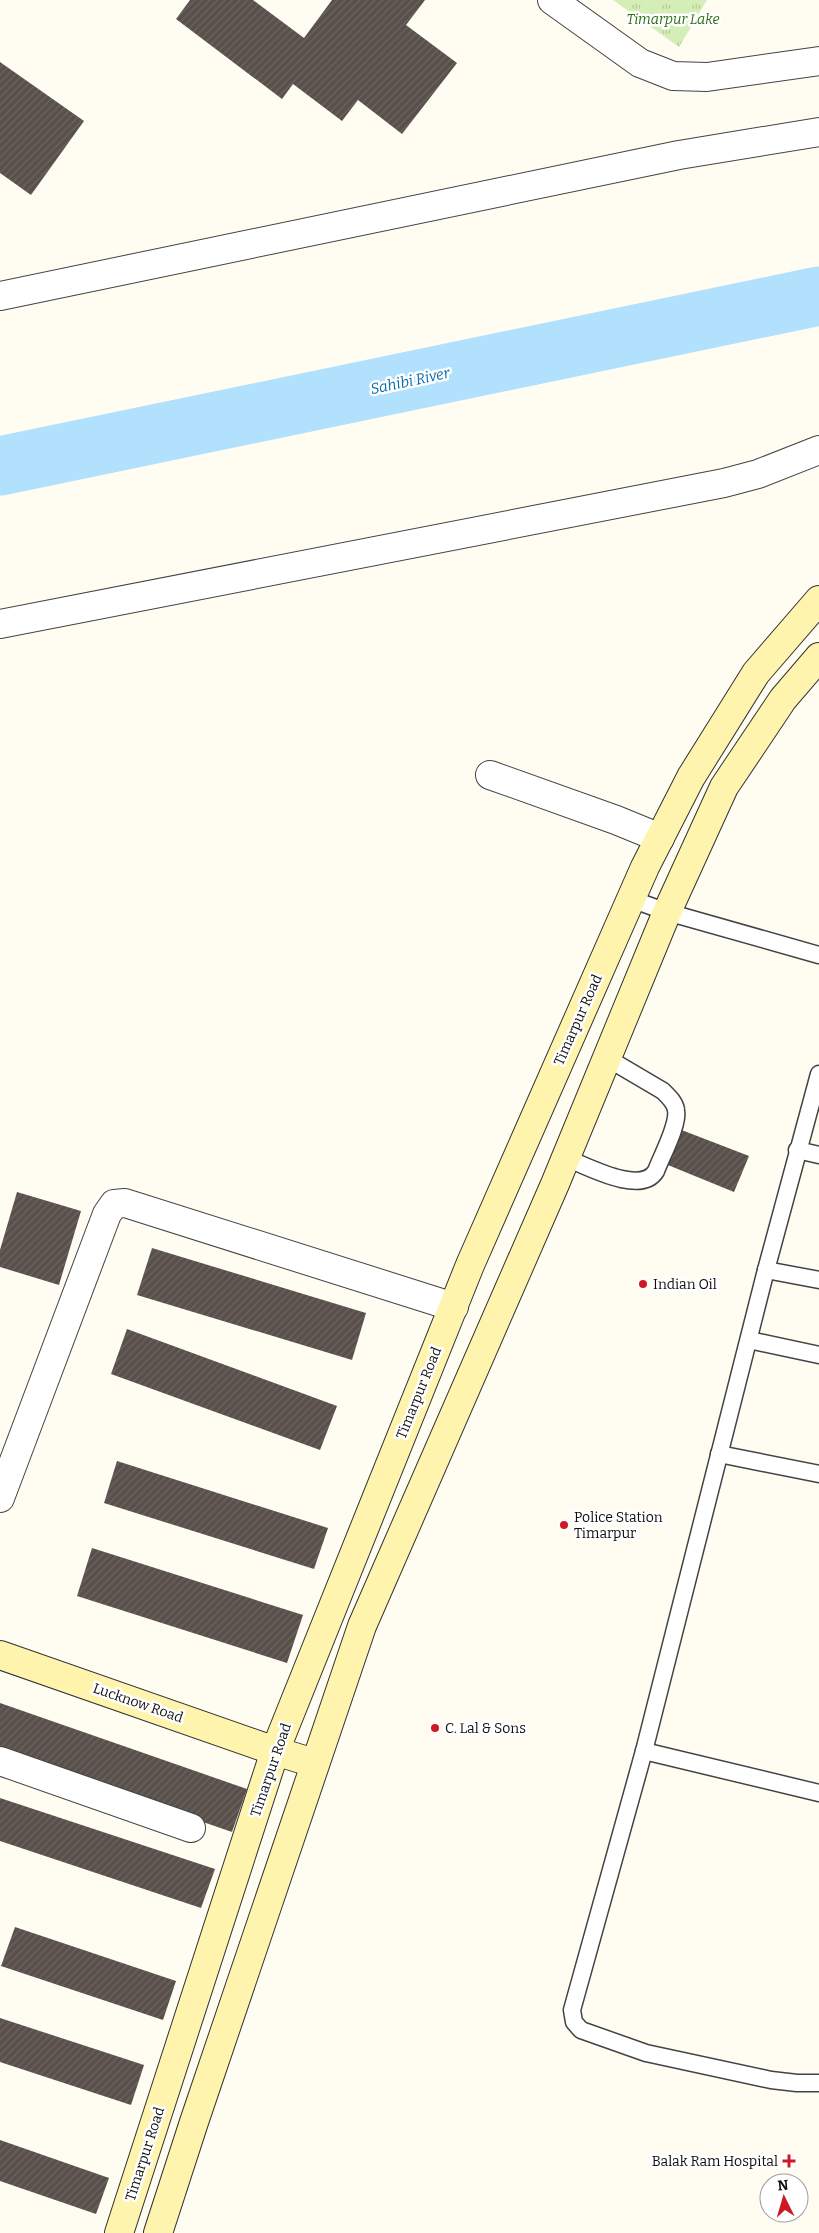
<svg xmlns="http://www.w3.org/2000/svg" width="819" height="2233" font-family="Bitter,serif">
	<style>
		.grass { fill: url(#grass-tufts) }
		.lines { fill: none; stroke-linecap: round; stroke-linejoin: round }
		.river { stroke: #b1e1fc; stroke-width: 59 }
		.building { fill: url(#building-hatch) }
		.lane-casing { stroke: #434343; stroke-width: 19 }
		.street-casing { stroke: #434343; stroke-width: 30 }
		.secondary-casing { stroke: #323232; stroke-width: 30 }
		.lane { stroke: #fff; stroke-width: 16 }
		.street { stroke: #fff; stroke-width: 28 }
		.secondary { stroke: #fff4ad; stroke-width: 28 }
		.poi-dot { fill: #ce1925; stroke: #fff; stroke-width: 2 }
		.labels { text-anchor: middle; dominant-baseline: central; stroke-width: 5; stroke-linejoin: round; paint-order: stroke }
		.park-label { font-size: 14px; font-style: italic; fill: #2c6f18; stroke: #fff }
		.street-label { font-size: 14px; fill: #101010; stroke: #fff }
		.poi-label { font-size: 14px; fill: #101010; stroke: #fff; text-anchor: start }
		.water-label { font-size: 15px; font-style: italic; fill: #0b6baf; stroke: #fff }
	</style>
	<defs>
		<pattern id="grass-tufts" width="24" height="20" patternUnits="userSpaceOnUse" patternTransform="scale(1.25)"><rect width="24" height="20" fill="#d5eeb7"/><path d="M3 7l-1-3M5 7V3M7 7l1-3M15 17l-1-3M17 17v-4M19 17l1-3" fill="none" stroke="#b6cb9c"/></pattern>
		<pattern id="building-hatch" width="6" height="6" patternUnits="userSpaceOnUse" patternTransform="scale(1.25)"><rect width="6" height="6" fill="#59504b"/><path d="M-1 1l2-2M0 6l6-6M5 7l2-2" fill="none" stroke="#6c6561"/></pattern>
	</defs>
	<rect width="100%" height="100%" fill="#fffcf2"/>
	<polygon class="grass" points="613,0 707,0 679,47"/>
	<g class="lines">
		<polyline class="river" points="0,466 819,296"/>
	</g>
	<g class="building">
		<polygon points="190,0 253,0 304,38 332,0 425,0 406,25 457,63 402,134 358,100 342,121 293,84 282,99 176,19"/>
		<polygon points="0,62 84,121 31,195 0,173"/>
		<polygon points="679,1129 749,1156 734,1192 663,1163"/>
		<polygon points="17,1192 81,1211 59,1285 0,1267 0,1250"/>
		<polygon points="152,1248 366,1313 352,1360 137,1295"/>
		<polygon points="127,1329 337,1406 320,1450 111,1374"/>
		<polygon points="117,1461 328,1528 314,1569 104,1503"/>
		<polygon points="92,1548 303,1615 287,1663 77,1596"/>
		<polygon points="0,1703 247,1789 232,1832 0,1752"/>
		<polygon points="0,1798 215,1869 201,1908 0,1841"/>
		<polygon points="15,1927 176,1981 163,2020 1,1966"/>
		<polygon points="0,2018 144,2065 131,2105 0,2062"/>
		<polygon points="0,2140 109,2178 96,2214 0,2181"/>
	</g>
	<g class="lines">
		<g class="lane-casing">
			<g id="lane">
				<polyline points="631,899 667,912 819,955"/>
				<polyline points="819,1074 766,1270 644,1751 572,2010 574,2022 581,2030 646,2053 771,2080 797,2083 819,2083"/>
				<polyline points="797,1150 819,1155"/>
				<path d="M566 1158C587 1166 641 1196 656 1171 661 1157 679 1125 676 1110 675 1102 668 1096 663 1091L607 1058"/>
				<polyline points="766,1270 819,1280"/>
				<polyline points="749,1340 819,1355"/>
				<polyline points="719,1454 819,1474"/>
				<polyline points="644,1751 819,1793"/>
			</g>
		</g>
		<g class="street-casing">
			<g id="street">
				<polyline points="552,0 640,63 673,76 707,77 819,61"/>
				<polyline points="0,296 679,155 819,132"/>
				<polyline points="0,624 724,483 758,474 819,450"/>
				<polyline points="490,775 616,820 660,838"/>
				<polyline points="0,1498 107,1214 114,1204 125,1203 454,1307"/>
				<polyline points="0,1761 191,1828"/>
			</g>
		</g>
		<g class="secondary-casing">
			<g id="secondary">
				<polyline points="0,1655 275,1751 314,1763"/>
				<polyline points="119,2233 275,1751 470,1265 645,867 691,777 756,673 819,600"/>
				<polyline points="158,2233 194,2122 362,1626 555,1184 667,912 724,787 783,699 819,657"/>
			</g>
		</g>
		<use href="#lane" class="lane"/>
		<use href="#street" class="street"/>
		<use href="#secondary" class="secondary"/>
	</g>
	<g class="poi-dot">
		<circle cx="643" cy="1284" r="5"/>
		<circle cx="564" cy="1525" r="5"/>
		<circle cx="435" cy="1728" r="5"/>
		<path d="M786.5 2153.5h5v5h5v5h-5v5h-5v-5h-5v-5h5z"/>
	</g>
	<g class="labels">
		<g class="park-label">
			<text x="673" y="19">Timarpur Lake</text>
		</g>
		<g class="street-label">
			<text transform="translate(578 1020) rotate(-66)">Timarpur Road</text>
			<text transform="translate(419 1393) rotate(-68)">Timarpur Road</text>
			<text transform="translate(138 1703) rotate(19)">Lucknow Road</text>
			<text transform="translate(271 1770) rotate(-71)">Timarpur Road</text>
			<text transform="translate(145 2154) rotate(-72)">Timarpur Road</text>
		</g>
		<g class="poi-label">
			<text x="653" y="1284">Indian Oil</text>
			<text x="574" y="1517">Police Station<tspan x="574" dy="16">Timarpur</tspan></text>
			<text x="445" y="1728">C. Lal &amp; Sons</text>
			<text x="778" y="2161" text-anchor="end">Balak Ram Hospital</text>
		</g>
		<g class="water-label">
			<text transform="translate(410 381) rotate(-12)">Sahibi River</text>
		</g>
	</g>
	<g transform="translate(784 2198) rotate(355)"><circle r="24" fill="#ffffff" stroke="#9f9f9f"/>
	<path d="M0-4L9 19L0 12L-9 19Z" fill="#ce1925"/>
	<text y="-8" font-size="14" font-weight="bold" text-anchor="middle" fill="#101010">N</text>
	</g>
</svg>
